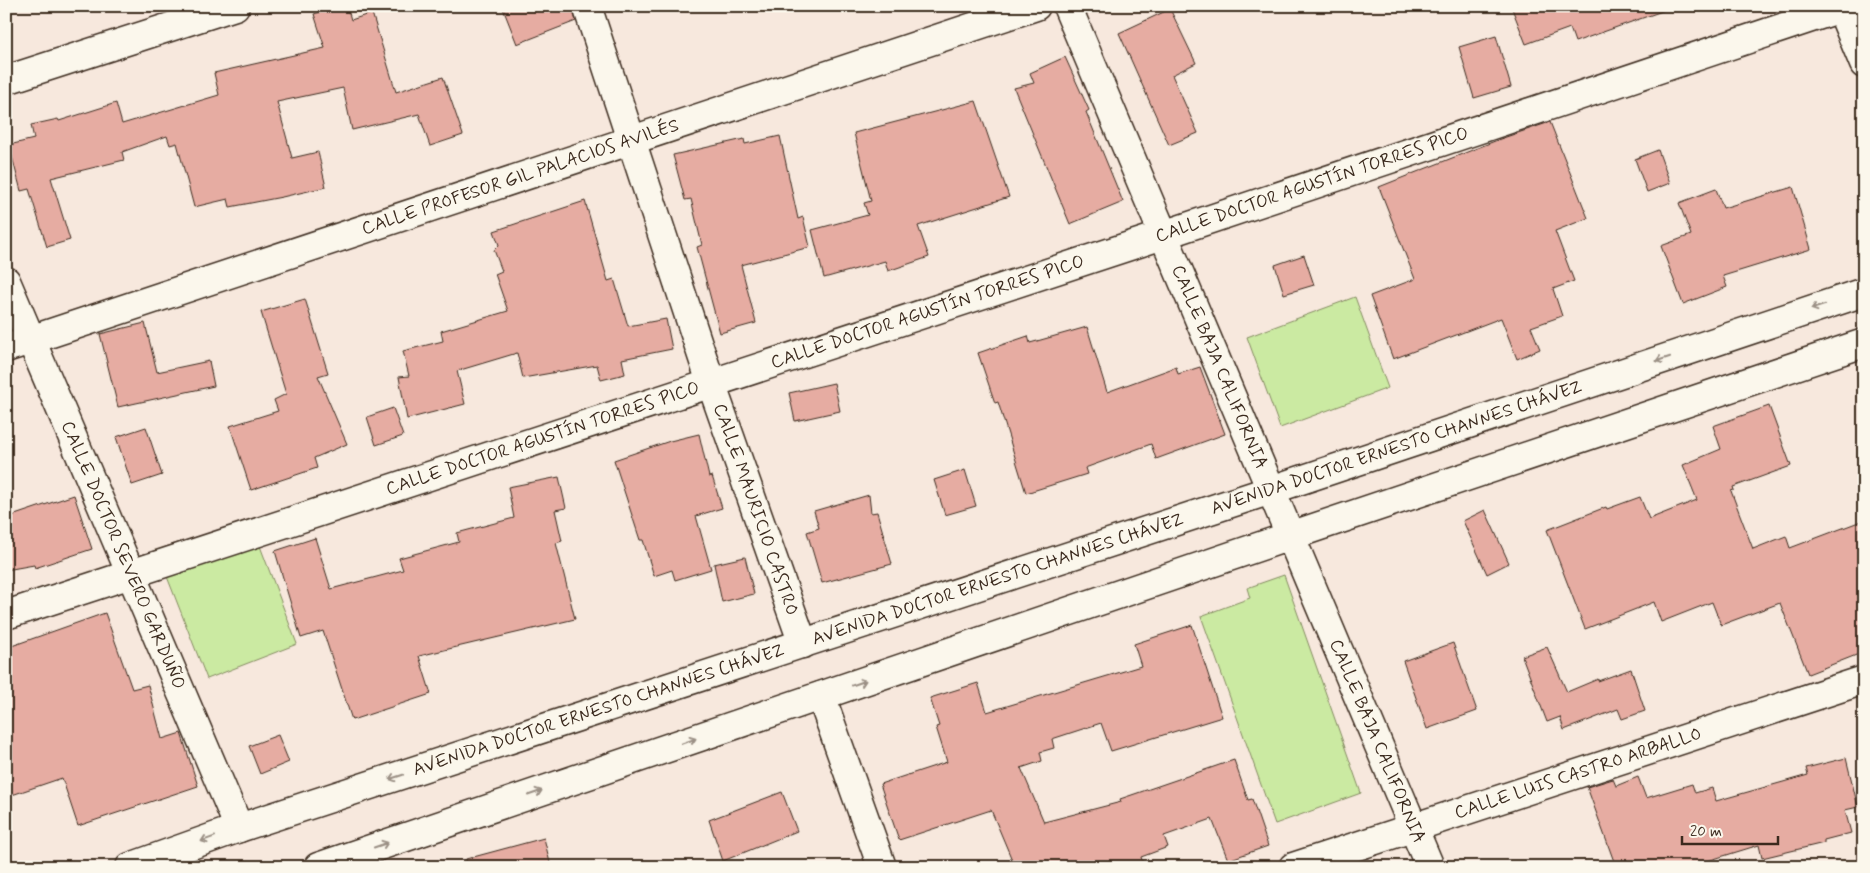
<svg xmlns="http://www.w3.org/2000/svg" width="1870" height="873" font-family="Mynerve,sans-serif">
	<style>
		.green { fill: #cbeaa2; stroke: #838a60 }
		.building { fill: #e6aca2; stroke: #3b2a1e }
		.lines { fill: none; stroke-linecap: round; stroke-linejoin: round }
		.minor-casing { stroke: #3b2a1e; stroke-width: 31 }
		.tertiary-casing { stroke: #3b2a1e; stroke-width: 31 }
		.minor { stroke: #fbf7ec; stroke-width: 28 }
		.tertiary { stroke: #fbf7ec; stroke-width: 28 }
		.oneway { stroke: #9b9085 }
		.labels { text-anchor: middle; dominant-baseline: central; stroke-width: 4.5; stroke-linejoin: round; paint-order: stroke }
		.street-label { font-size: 18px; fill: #3b2a1e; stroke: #fbf7ec }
	</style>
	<rect width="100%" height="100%" fill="#f7e8dd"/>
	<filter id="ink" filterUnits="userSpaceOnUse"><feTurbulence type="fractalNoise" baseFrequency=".02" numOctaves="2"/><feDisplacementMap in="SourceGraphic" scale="10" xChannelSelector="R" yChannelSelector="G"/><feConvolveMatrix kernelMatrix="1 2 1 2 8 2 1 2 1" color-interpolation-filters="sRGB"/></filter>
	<g filter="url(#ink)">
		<g class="green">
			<polygon points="1355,297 1388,388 1280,428 1247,337"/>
			<polygon points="257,538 297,644 207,679 166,574"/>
			<polygon points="1284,575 1361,793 1275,824 1201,616 1250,598 1247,588"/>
		</g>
		<g class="building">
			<polygon points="339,6 347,6 351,20 372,13 396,92 443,77 463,135 430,146 419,114 352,130 343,88 277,102 292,158 318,152 326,187 282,197 230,207 228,199 194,207 177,143 170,145 167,136 122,152 124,160 51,178 70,240 47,247 29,189 21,191 9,145 34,139 31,125 58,119 59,121 116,103 122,124 219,95 214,73 325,48 314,14"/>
			<polygon points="502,6 572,6 576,21 517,44"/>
			<polygon points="1511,6 1665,6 1665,10 1575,42 1570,28 1526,44"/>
			<polygon points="1170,9 1196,63 1172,75 1198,133 1169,145 1119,33"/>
			<polygon points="1496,36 1511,87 1474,98 1459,47"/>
			<polygon points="1065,57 1089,110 1086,112 1123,202 1070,224 1014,88 1034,83 1030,73"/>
			<polygon points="976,101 1009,197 918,226 929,257 888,271 885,261 824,278 812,230 868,215 864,203 871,201 854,133"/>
			<polygon points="1550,122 1588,218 1555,231 1574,281 1553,289 1562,316 1531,327 1540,349 1517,359 1501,318 1393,359 1370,296 1415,279 1379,187 1500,139"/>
			<polygon points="780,136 798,219 803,217 810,247 741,265 756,323 720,333 697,247 702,245 691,199 685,200 673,155 744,139 745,144"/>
			<polygon points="1658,150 1670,183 1647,192 1635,159"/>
			<polygon points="1793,187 1811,249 1723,276 1727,287 1683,304 1661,246 1691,235 1679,203 1716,189 1723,208"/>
			<polygon points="585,201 608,281 614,279 628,326 666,319 672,349 622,359 625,374 601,380 597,365 523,378 517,353 457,371 465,404 407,419 399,377 409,376 403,351 443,341 441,331 508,311 495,274 502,271 494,250 499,245 494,231"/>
			<polygon points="1304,255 1314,285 1284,294 1275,265"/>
			<polygon points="305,299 328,373 318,376 347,444 314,458 317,468 251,490 230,426 278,411 274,400 286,394 261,312"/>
			<polygon points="145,323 157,372 209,361 214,386 118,407 100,334"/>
			<polygon points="1087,327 1107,392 1176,367 1178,374 1200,367 1225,434 1156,459 1151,444 1085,468 1087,474 1026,493 998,402 995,403 978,353 1028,336 1030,343"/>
			<polygon points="834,383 840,411 795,421 789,393"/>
			<polygon points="1769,406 1791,466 1733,487 1734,490 1731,491 1753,549 1786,536 1790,548 1864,520 1864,652 1808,674 1780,603 1721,625 1712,602 1661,622 1654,602 1585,629 1547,530 1606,507 1607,509 1640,497 1649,519 1697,500 1683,465 1721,449 1713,426"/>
			<polygon points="393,408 403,436 376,445 367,417"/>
			<polygon points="146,427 162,475 132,485 116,437"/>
			<polygon points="699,434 709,477 712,476 722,508 696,516 711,569 675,580 672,570 654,576 643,540 640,540 614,460 670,441"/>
			<polygon points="965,470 976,506 945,515 934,480"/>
			<polygon points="559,477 566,508 555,510 562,541 556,543 575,619 419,656 431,694 352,720 323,631 301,638 275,551 315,538 331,589 403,570 399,558 459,542 457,533 514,518 508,487"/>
			<polygon points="74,495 92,549 35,568 34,565 6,570 6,518"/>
			<polygon points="869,495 871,513 877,512 892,564 822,583 807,532 819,528 814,511"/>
			<polygon points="1485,510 1509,563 1487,574 1463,521"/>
			<polygon points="745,557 754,594 722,602 714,564"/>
			<polygon points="105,613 132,689 148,685 162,739 181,733 198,786 78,826 62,778 6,797 6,648"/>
			<polygon points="1192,625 1222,717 1111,751 1101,723 1052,739 1054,748 1040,752 1042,761 1021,768 1044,822 1121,802 1120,799 1234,760 1248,800 1252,799 1268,846 1228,860 1212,819 1164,836 1168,847 1141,857 1144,867 1015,867 991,810 899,840 880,784 947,762 936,727 939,726 930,698 978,683 987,712 1141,666 1134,644"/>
			<polygon points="1453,643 1477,711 1427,729 1403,661"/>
			<polygon points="1547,647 1567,692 1598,679 1598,681 1631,669 1645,711 1622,719 1618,709 1564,730 1560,717 1547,722 1522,656"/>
			<polygon points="278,735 289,762 260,774 249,746"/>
			<polygon points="1846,758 1858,807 1845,810 1851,833 1824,840 1824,843 1762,858 1759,845 1688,867 1616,867 1587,787 1613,779 1616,786 1638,777 1646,798 1692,784 1695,793 1712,788 1716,801 1808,775 1806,768"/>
			<polygon points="782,792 797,831 723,861 709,820"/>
			<polygon points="544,838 551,867 467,867 466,859"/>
		</g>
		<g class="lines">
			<g class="minor-casing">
				<g id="minor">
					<path id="s1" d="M587 6 711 383 803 644"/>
					<path id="s2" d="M1067 6 1430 867"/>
					<polyline points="1840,6 1864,64"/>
					<polyline points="6,80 235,6"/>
					<path id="s3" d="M6 281 239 828"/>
					<path id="s4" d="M6 348 1036 6"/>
					<path id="s5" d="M6 615 1163 235 1847 6"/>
					<polyline points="821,696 882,867"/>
					<path id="s6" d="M1293 867 1864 680"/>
				</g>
			</g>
			<g class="tertiary-casing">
				<g id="tertiary">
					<path id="s7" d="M130 867 239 828 1271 490 1864 292"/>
					<polyline points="318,867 1290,536 1864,343"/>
				</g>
			</g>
			<use href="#minor" class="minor"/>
			<use href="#tertiary" class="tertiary"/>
		</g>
		<defs><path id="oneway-shaft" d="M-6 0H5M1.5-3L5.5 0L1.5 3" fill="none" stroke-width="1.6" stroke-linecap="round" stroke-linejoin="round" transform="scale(1.25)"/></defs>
		<g class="oneway">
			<use href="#oneway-shaft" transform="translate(1818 307) rotate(162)"/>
			<use href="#oneway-shaft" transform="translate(1663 359) rotate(162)"/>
			<use href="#oneway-shaft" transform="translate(859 683) rotate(-19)"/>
			<use href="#oneway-shaft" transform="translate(689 741) rotate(-19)"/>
			<use href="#oneway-shaft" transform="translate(396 777) rotate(162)"/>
			<use href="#oneway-shaft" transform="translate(535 793) rotate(-19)"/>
			<use href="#oneway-shaft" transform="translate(208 839) rotate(160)"/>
			<use href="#oneway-shaft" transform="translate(381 845) rotate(-19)"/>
		</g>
	</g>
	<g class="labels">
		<g class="street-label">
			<text stroke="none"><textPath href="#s4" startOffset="542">CALLE PROFESOR GIL PALACIOS AVILÉS</textPath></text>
			<text stroke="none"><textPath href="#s5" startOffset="1375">CALLE DOCTOR AGUSTÍN TORRES PICO</textPath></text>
			<text stroke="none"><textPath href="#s5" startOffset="970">CALLE DOCTOR AGUSTÍN TORRES PICO</textPath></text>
			<text stroke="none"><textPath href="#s2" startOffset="392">CALLE BAJA CALIFORNIA</textPath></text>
			<text stroke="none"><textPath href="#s5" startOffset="565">CALLE DOCTOR AGUSTÍN TORRES PICO</textPath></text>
			<text stroke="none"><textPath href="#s7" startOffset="1334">AVENIDA DOCTOR ERNESTO CHANNES CHÁVEZ</textPath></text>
			<text stroke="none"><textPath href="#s1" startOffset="531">CALLE MAURICIO CASTRO</textPath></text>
			<text stroke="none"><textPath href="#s3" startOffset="298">CALLE DOCTOR SEVERO GARDUÑO</textPath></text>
			<text stroke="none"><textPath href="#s7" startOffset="914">AVENIDA DOCTOR ERNESTO CHANNES CHÁVEZ</textPath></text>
			<text stroke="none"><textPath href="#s7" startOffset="494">AVENIDA DOCTOR ERNESTO CHANNES CHÁVEZ</textPath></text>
			<text stroke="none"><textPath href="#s2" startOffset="798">CALLE BAJA CALIFORNIA</textPath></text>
			<text stroke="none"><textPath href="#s6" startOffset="300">CALLE LUIS CASTRO ARBALLO</textPath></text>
		</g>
	</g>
	<rect width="1870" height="873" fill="none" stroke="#fbf7ec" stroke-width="25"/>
	<rect x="12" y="12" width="1845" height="848" fill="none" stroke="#3b2a1e" stroke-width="2" filter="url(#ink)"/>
	<path d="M1682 836v8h96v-8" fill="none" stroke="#3b2a1e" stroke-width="2.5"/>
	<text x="1690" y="836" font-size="15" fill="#3b2a1e" stroke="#fbf7ec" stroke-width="4" paint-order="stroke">20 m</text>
</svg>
